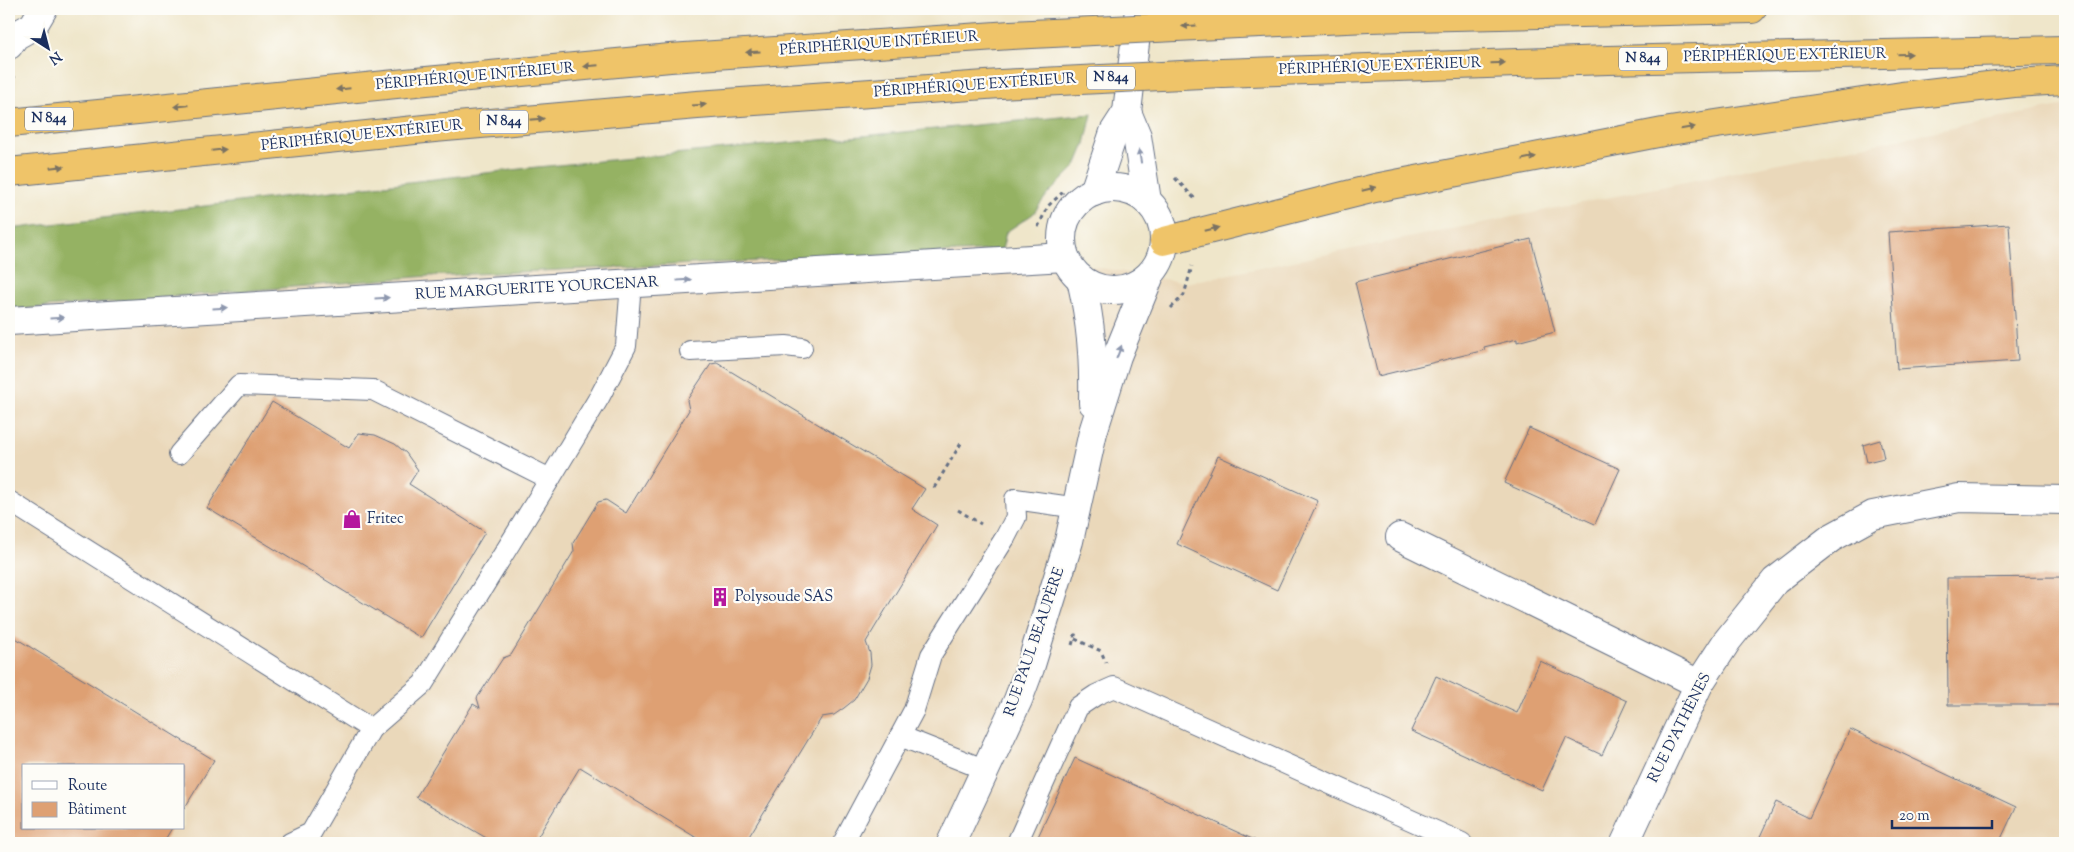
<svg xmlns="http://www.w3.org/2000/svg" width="2074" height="852" font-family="'Sorts Mill Goudy',serif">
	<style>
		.built { fill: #ead8ba; fill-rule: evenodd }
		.forest { fill: #95b264; stroke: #587061 }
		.building { fill: #dea073 }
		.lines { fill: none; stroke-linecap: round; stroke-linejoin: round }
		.service-casing { stroke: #656f84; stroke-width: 22 }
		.minor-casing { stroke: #656f84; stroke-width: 30 }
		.tertiary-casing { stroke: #656f84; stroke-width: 30 }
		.trunk-casing { stroke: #656f84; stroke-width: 30 }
		.path { stroke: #656f84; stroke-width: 3; stroke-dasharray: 4 4; stroke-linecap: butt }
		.service { stroke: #fff; stroke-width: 20 }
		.minor { stroke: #fff; stroke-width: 28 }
		.tertiary { stroke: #fff; stroke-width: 28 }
		.trunk { stroke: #efc469; stroke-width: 28 }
		.trunk-bridge-casing { stroke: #656f84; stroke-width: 30; stroke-linecap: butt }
		.trunk-bridge { stroke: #efc469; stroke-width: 28 }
		.oneway { fill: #7a7263 }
		.oneway2 { fill: #8d97ae }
		.labels { text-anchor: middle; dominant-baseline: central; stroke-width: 4.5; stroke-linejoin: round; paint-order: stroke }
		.shield { fill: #fdfcf7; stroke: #5f6c8c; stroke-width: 1 }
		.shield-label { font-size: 14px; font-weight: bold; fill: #1b2f5e }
		.street-label { font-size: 15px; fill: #1b2f5e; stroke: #fdfcf7 }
		.poi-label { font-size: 15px; fill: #1b2f5e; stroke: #fdfcf7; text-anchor: start }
	</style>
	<rect width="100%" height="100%" fill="#fdfcf7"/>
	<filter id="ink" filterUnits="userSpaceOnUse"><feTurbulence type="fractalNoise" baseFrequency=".02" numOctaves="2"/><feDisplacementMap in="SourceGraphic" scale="10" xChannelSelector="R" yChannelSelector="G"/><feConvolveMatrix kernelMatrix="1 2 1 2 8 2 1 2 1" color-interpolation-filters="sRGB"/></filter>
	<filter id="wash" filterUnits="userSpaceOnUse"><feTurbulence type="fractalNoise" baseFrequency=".0096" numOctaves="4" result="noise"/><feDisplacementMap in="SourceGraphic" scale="20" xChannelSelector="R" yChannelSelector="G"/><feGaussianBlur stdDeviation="1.12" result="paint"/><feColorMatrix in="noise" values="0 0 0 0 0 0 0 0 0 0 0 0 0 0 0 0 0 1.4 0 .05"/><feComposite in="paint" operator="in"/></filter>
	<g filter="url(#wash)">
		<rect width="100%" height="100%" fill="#efe6ca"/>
		<path class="built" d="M2065 105V843H9V310L429 276 1001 250 1186 283ZM24 766H184V828H24Z"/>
		<polygon class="forest" points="1092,114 1085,144 1076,166 1047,195 1033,214 1006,232 1002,250 429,276 9,310 9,229 537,167"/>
		<g id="blocks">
			<g class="building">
				<polygon points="2009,224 2018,361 1897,369 1888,232"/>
				<polygon points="1531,239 1555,332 1517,342 1517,339 1484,347 1485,350 1378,376 1355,282"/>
				<polygon points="717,363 925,489 912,509 937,525 866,642 870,653 871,665 867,678 854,700 844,708 834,715 822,717 745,843 705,843 580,767 534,843 495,843 416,797 473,704 480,708 477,698 503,658 511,655 574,551 573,543 598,502 606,500 626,513 689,410 687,400 711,364"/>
				<polygon points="272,402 349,448 359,433 375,435 395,444 406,453 418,470 409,484 485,532 421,638 207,508"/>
				<polygon points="1529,428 1620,469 1595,524 1504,483"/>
				<polygon points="1880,440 1884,458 1867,462 1863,445"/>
				<polygon points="1218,456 1318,501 1277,590 1177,544"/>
				<polygon points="2065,577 2065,705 1948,705 1947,578"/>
				<polygon points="9,634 214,760 184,809 184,766 24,766 24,828 172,828 163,843 9,843"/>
				<polygon points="1540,661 1627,701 1602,755 1566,738 1542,790 1411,731 1436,676 1517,713"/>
				<polygon points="1850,729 2016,807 1999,843 1757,843 1776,802 1809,818"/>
				<polygon points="1075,758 1261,843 1035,843"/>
			</g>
		</g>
	</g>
	<g filter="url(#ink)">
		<use href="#blocks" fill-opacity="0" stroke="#656f84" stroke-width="1"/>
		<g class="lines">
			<g class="service-casing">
				<g id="service">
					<polyline points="690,351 786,346 802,348"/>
					<polyline points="179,454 239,385 373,390 550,479"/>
					<polyline points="9,501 371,729"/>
					<polyline points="900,736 986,770"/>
					<polyline points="290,843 311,833 371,729 423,684 550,479 600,396 626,346 631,283"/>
					<polyline points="843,843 914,710 931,655 1005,538 1016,517 1015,499 1078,508"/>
					<polyline points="1017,843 1078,707 1096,695 1114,687 1462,843"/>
				</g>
			</g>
			<g class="minor-casing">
				<g id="minor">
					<path d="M1081 279C1091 323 1094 358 1093 403"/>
					<polyline points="1400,537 1699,684"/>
					<polyline points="951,843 1018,700 1030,668 1069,541 1093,432 1117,356 1150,275"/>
					<polyline points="1625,843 1699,684 1727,641 1775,581 1831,538 1873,515 1959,498 2065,500"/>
				</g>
			</g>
			<g class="tertiary-casing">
				<g id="tertiary">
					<polyline points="9,45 15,36 33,26 43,9"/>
					<polyline points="1127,112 1137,136 1147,201"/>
					<circle cx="1113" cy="239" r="51"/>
					<polyline points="1094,192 1114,132 1127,112 1139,9"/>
					<polyline points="9,321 1065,257"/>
				</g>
			</g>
			<g class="trunk-casing">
				<g id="trunk">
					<polyline points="1238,24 1368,18 1752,9"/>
					<polyline points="1222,73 1608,60 2065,50"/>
					<polyline points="9,123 416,82 670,58 1011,35"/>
					<polyline points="9,172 434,128 697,105 1000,84"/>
					<polyline points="1164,241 1375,188 1663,132 1902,96 2014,83 2065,80"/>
				</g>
			</g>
			<g class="path">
				<polyline points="9,83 15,76"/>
				<polyline points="1175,178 1196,200"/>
				<polyline points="1038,227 1048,206 1063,192"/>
				<polyline points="1171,308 1184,295 1192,266"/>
				<polyline points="934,488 963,440"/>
				<polyline points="958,510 981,524"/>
				<polyline points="1075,639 1101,651 1106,663"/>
				<polyline points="1072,645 1076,632"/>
			</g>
			<use href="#service" class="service"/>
			<use href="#minor" class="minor"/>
			<use href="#tertiary" class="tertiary"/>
			<use href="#trunk" class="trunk"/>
			<g class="trunk-bridge-casing">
				<g id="trunk-bridge">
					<polyline points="1011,35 1238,24"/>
					<polyline points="1000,84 1222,73"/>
				</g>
			</g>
			<use href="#trunk-bridge" class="trunk-bridge"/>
		</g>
		<defs><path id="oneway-solid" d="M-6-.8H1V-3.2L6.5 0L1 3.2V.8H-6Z" transform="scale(1.25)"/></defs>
		<g class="oneway">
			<use href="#oneway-solid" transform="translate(1189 26) rotate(177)"/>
			<use href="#oneway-solid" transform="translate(753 52) rotate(176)"/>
			<use href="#oneway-solid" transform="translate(1905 54) rotate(-1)"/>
			<use href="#oneway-solid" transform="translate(1498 63) rotate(-2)"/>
			<use href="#oneway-solid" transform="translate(591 66) rotate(175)"/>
			<use href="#oneway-solid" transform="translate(343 89) rotate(174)"/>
			<use href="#oneway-solid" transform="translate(699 105) rotate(-4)"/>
			<use href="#oneway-solid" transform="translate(181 106) rotate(174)"/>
			<use href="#oneway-solid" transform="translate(537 119) rotate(-5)"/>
			<use href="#oneway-solid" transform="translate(1688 128) rotate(-9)"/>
			<use href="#oneway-solid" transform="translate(219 150) rotate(-6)"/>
			<use href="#oneway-solid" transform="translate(1529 158) rotate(-11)"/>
			<use href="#oneway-solid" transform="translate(57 167) rotate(-6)"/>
			<use href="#oneway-solid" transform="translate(1369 189) rotate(-14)"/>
			<use href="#oneway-solid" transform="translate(1212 229) rotate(-14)"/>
		</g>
		<g class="oneway2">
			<use href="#oneway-solid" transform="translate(1140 156) rotate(-99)"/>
			<use href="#oneway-solid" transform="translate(684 280) rotate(-4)"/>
			<use href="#oneway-solid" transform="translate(382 298) rotate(-3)"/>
			<use href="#oneway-solid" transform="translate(220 308) rotate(-3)"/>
			<use href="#oneway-solid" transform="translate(57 318) rotate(-3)"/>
			<use href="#oneway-solid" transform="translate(1119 352) rotate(-69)"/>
		</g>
	</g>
	<defs>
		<g id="shop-bare" transform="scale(1.5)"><path d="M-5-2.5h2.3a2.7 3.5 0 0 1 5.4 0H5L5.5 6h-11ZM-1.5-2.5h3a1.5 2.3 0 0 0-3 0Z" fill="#b5179e" stroke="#fdfcf7" stroke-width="2.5" paint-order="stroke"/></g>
		<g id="building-bare" transform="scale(1.5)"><path d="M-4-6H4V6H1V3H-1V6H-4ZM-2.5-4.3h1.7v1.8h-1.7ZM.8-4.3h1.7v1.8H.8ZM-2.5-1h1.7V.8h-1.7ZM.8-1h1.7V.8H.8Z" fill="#b5179e" stroke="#fdfcf7" stroke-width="2.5" paint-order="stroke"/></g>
	</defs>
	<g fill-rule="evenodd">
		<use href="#shop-bare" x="352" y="519"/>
		<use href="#building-bare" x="720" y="597"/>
	</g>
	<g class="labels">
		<g class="shield">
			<rect x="1619" y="47.5" width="48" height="23" rx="4"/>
			<rect x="1087" y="66.5" width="48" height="23" rx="4"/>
			<rect x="25" y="107.5" width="48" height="23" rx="4"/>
			<rect x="480" y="110.5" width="48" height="23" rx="4"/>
		</g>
		<g class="shield-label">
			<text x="1643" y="59">N 844</text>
			<text x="1111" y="78">N 844</text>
			<text x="49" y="119">N 844</text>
			<text x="504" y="122">N 844</text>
		</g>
		<g class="street-label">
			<text transform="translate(879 44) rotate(-4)">PÉRIPHÉRIQUE INTÉRIEUR</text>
			<text transform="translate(1785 56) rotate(-1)">PÉRIPHÉRIQUE EXTÉRIEUR</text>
			<text transform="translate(1380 67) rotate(-2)">PÉRIPHÉRIQUE EXTÉRIEUR</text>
			<text transform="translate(475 77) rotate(-5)">PÉRIPHÉRIQUE INTÉRIEUR</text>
			<text transform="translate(975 86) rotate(-4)">PÉRIPHÉRIQUE EXTÉRIEUR</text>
			<text transform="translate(362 136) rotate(-6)">PÉRIPHÉRIQUE EXTÉRIEUR</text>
			<text transform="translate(537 289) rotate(-3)">RUE MARGUERITE YOURCENAR</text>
			<text transform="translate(1035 642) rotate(-71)">RUE PAUL BEAUPÈRE</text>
			<text transform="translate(1680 728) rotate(-63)">RUE D'ATHÈNES</text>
		</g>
		<g class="poi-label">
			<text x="367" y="519">Fritec</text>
			<text x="735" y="597">Polysoude SAS</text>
		</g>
	</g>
	<rect width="2074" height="852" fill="none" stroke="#fdfcf7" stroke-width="30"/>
	<rect x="22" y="764" width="162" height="65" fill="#fdfcf7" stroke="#a3aaba"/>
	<rect x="32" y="781" width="25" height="8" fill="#ffffff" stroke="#a3aaba"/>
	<text x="68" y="790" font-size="15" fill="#1b2f5e">Route</text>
	<rect x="32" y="802" width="25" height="15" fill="#dea073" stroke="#a3aaba"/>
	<text x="68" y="814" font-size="15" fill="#1b2f5e">Bâtiment</text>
	<g transform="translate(48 48) rotate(144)" stroke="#fdfcf7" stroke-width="4" paint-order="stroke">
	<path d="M0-4L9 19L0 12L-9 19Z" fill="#1b2f5e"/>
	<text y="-8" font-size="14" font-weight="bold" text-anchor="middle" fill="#1b2f5e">N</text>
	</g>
	<path d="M1892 820v8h100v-8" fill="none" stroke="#1b2f5e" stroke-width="2.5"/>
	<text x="1899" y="820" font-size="15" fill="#1b2f5e" stroke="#fdfcf7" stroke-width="4" paint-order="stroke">20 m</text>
</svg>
